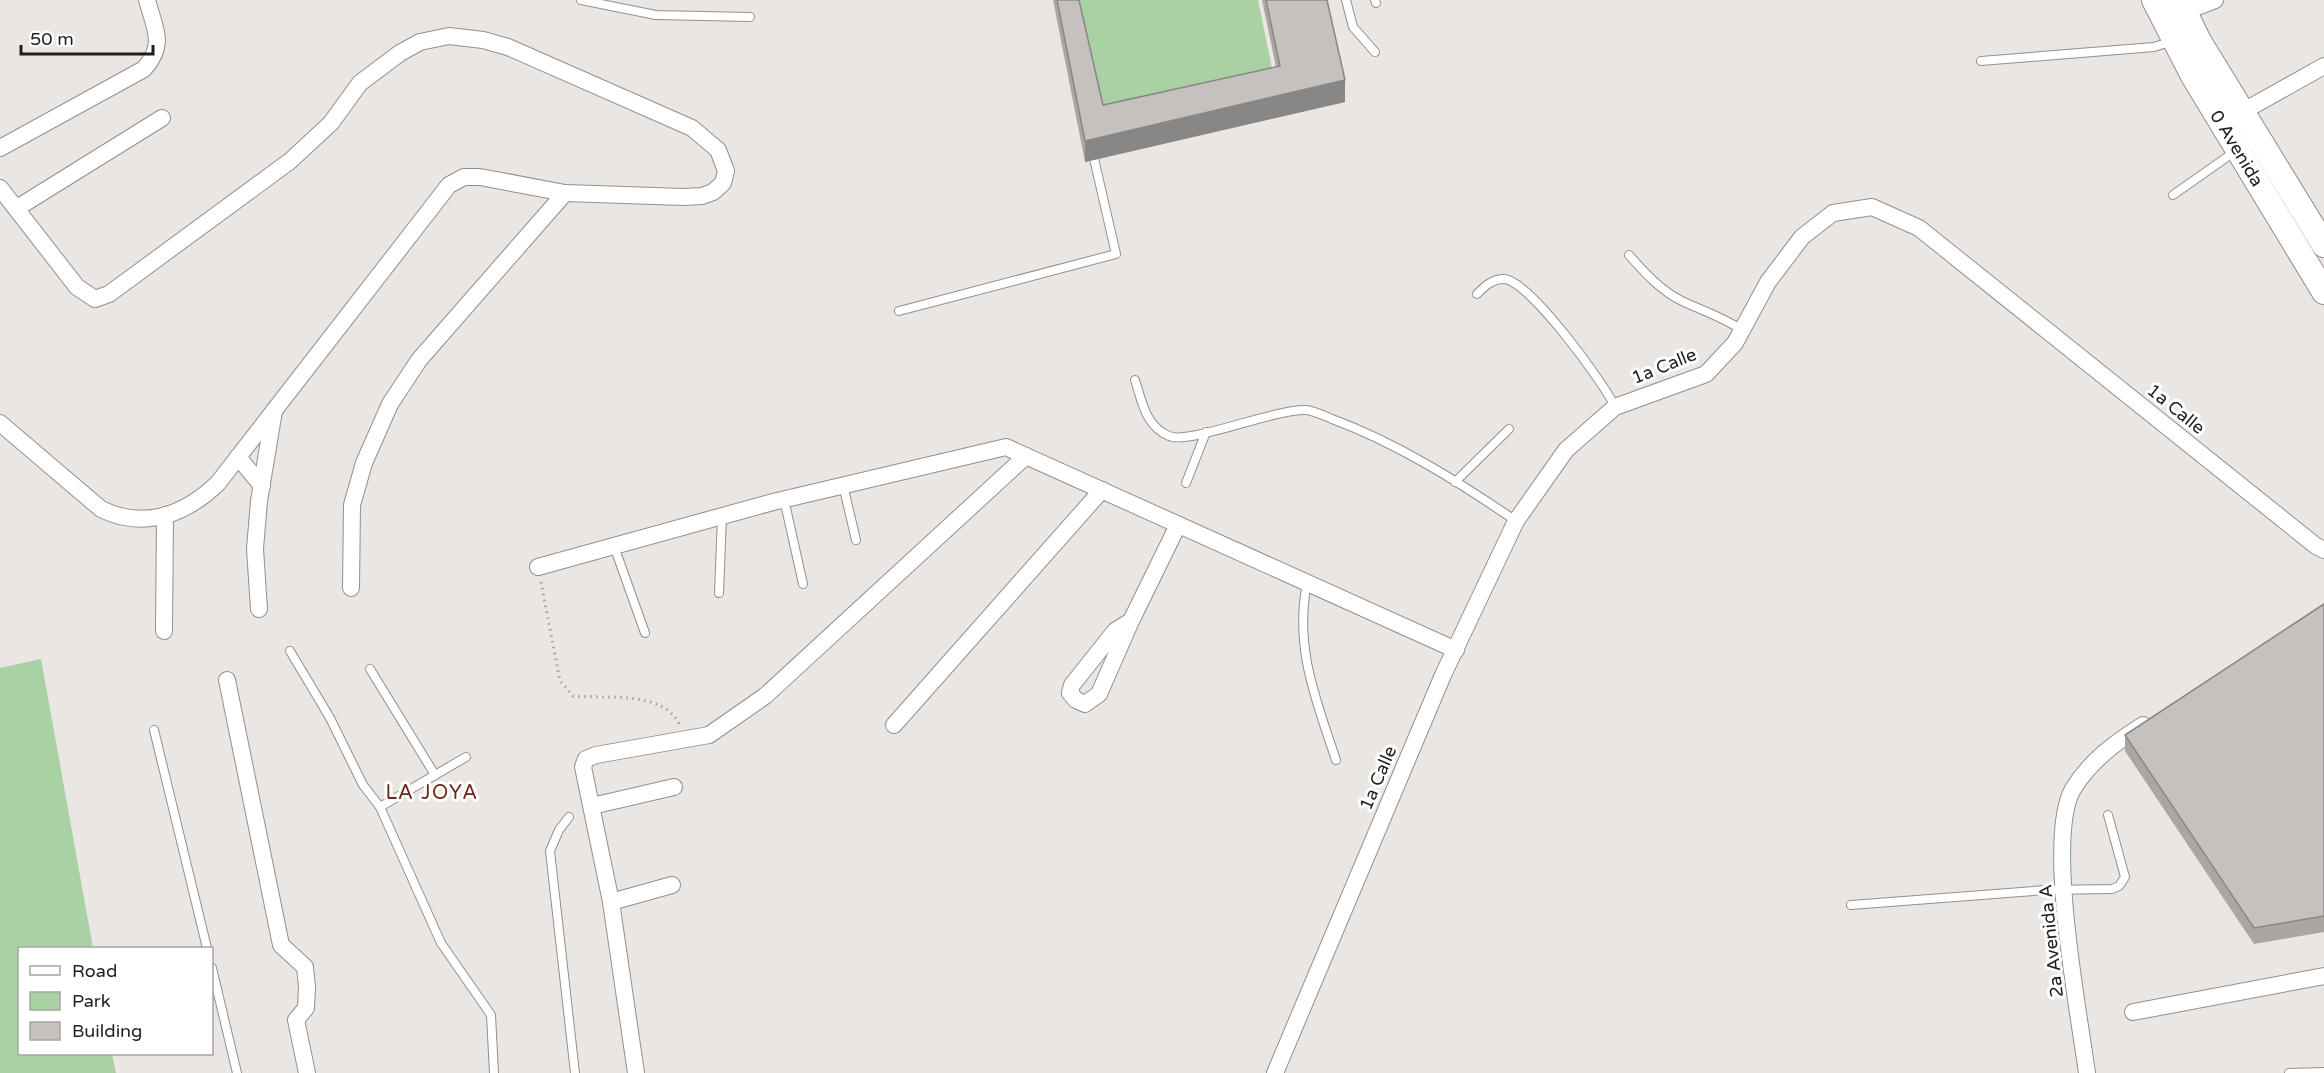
<svg xmlns="http://www.w3.org/2000/svg" width="2324" height="1073" font-family="'Varela Round',sans-serif">
	<style>
		.green { fill: #a9d1a4 }
		.lines { fill: none; stroke-linecap: round; stroke-linejoin: round }
		.lane-casing { stroke: #928f8d; stroke-width: 10 }
		.street-casing { stroke: #928f8d; stroke-width: 18 }
		.secondary-casing { stroke: #928f8d; stroke-width: 26 }
		.path { stroke: #a4a19f; stroke-width: 3; stroke-dasharray: 1.5 4.5; stroke-linecap: butt }
		.lane { stroke: #fff; stroke-width: 8 }
		.street { stroke: #fff; stroke-width: 16 }
		.secondary { stroke: #fff; stroke-width: 24 }
		.wall { fill: #a9a6a4 }
		.shaded-wall { fill: #898786 }
		.building { fill: #c4c1bf; stroke: #898786; stroke-width: 1.5 }
		.labels { text-anchor: middle; dominant-baseline: central; stroke-width: 6; stroke-linejoin: round; paint-order: stroke }
		.street-label { font-size: 18px; fill: #201e1e; stroke: #fff }
		.neighbourhood-label { font-size: 20px; letter-spacing: 1.5px; fill: #692714; stroke: #fff }
	</style>
	<rect width="100%" height="100%" fill="#eae6e4"/>
	<g class="green">
		<polygon points="1079,0 1258,0 1275,83 1106,121"/>
		<polygon points="41,659 93,948 20,948 20,1054 112,1054 116,1073 0,1073 0,668"/>
	</g>
	<g class="lines">
		<g class="lane-casing">
			<g id="lane">
				<polyline points="581,0 656,15 750,17"/>
				<polyline points="1346,0 1353,27 1375,52"/>
				<polyline points="1375,0 1376,3"/>
				<polyline points="1981,61 2154,47 2173,41"/>
				<polyline points="2173,195 2237,150"/>
				<path d="M1629 255C1644 272 1661 291 1682 301 1703 311 1723 317 1742 330"/>
				<path d="M1477 294C1485 286 1492 279 1504 279 1529 280 1604 383 1615 407"/>
				<polyline points="899,311 1116,254 1092,150"/>
				<path d="M1135 380C1142 401 1145 426 1169 436 1189 445 1273 409 1306 410 1315 411 1325 416 1332 419 1397 443 1459 482 1516 521"/>
				<polyline points="1455,482 1509,429"/>
				<polyline points="1186,483 1206,432"/>
				<polyline points="843,485 856,540"/>
				<polyline points="784,499 803,584"/>
				<polyline points="614,546 645,633"/>
				<path d="M1307 583C1294 647 1316 700 1336 760"/>
				<polyline points="719,593 722,516"/>
				<polyline points="290,651 330,718 363,785 380,807 441,943 491,1015 494,1073"/>
				<polyline points="370,669 435,775"/>
				<polyline points="154,730 207,948"/>
				<polyline points="380,807 466,757"/>
				<polyline points="569,817 559,830 550,851 575,1073"/>
				<polyline points="1851,905 2046,890 2112,889 2119,886 2125,877 2108,815"/>
				<polyline points="212,968 237,1073"/>
				<polyline points="2289,1073 2324,1072"/>
			</g>
		</g>
		<g class="street-casing">
			<g id="street">
				<polyline points="2184,12 2215,0"/>
				<polyline points="2233,117 2324,66"/>
				<path d="M0 148 144 69C166 44 155 30 147 0"/>
				<path d="M0 188 77 287 95 299 109 294 290 161 331 123 360 83 400 53 420 42 449 36 483 40 508 47 692 128 718 150 726 171 723 183 713 192 702 196 684 197 565 193 480 177H464L449 185 218 483C185 515 144 530 101 509L0 423"/>
				<polyline points="17,208 162,118"/>
				<polyline points="238,457 262,486"/>
				<polyline points="538,567 773,502 1006,447 1456,650"/>
				<polyline points="351,588 352,505 364,463 390,404 419,360 565,193"/>
				<polyline points="259,609 255,549 259,501 274,411"/>
				<polyline points="1131,621 1115,631 1072,685 1070,693 1076,700 1085,704 1099,694 1131,621 1178,525"/>
				<polyline points="164,631 165,515"/>
				<polyline points="227,680 281,945 305,967 307,987 306,1008 296,1020 307,1073"/>
				<polyline points="894,725 1102,490"/>
				<polyline points="592,806 674,787"/>
				<polyline points="611,902 672,885"/>
				<polyline points="2133,1012 2324,976"/>
				<polyline points="636,1073 611,902 583,767 586,759 596,755 709,735 765,696 1026,456"/>
				<polyline points="1275,1073 1443,675 1516,521 1566,450 1615,407 1706,374 1735,343 1768,282 1802,237 1833,213 1872,207 1919,228 2316,546 2324,550"/>
				<path d="M2087 1073C2079 1013 2045 837 2073 789 2090 761 2116 742 2143 725"/>
			</g>
		</g>
		<g class="secondary-casing">
			<g id="secondary">
				<path id="s1" d="M2154 0 2193 76 2324 292"/>
				<polyline points="2179,0 2199,41 2324,245"/>
			</g>
		</g>
		<path class="path" d="M541 582 560 681 573 696C605 699 663 690 679 724"/>
		<use href="#lane" class="lane"/>
		<use href="#street" class="street"/>
		<use href="#secondary" class="secondary"/>
	</g>
	<g class="wall">
		<polygon points="1053,0 1079,0 1103,105 1276,67 1262,0 1327,0 1345,102 1085,162"/>
		<polygon points="2324,604 2324,932 2254,944 2125,751 2125,735"/>
	</g>
	<polygon class="shaded-wall" points="1345,80 1345,102 1085,162 1085,141"/>
	<g class="building">
		<polygon points="1057,0 1079,0 1103,105 1280,66 1266,0 1327,0 1345,80 1085,141"/>
		<polygon points="2324,604 2324,916 2254,928 2125,735"/>
	</g>
	<g class="labels">
		<g class="street-label">
			<text stroke="none"><textPath href="#s1" startOffset="170">0 Avenida</textPath></text>
			<text transform="translate(1664 366) rotate(-22)">1a Calle</text>
			<text transform="translate(2176 409) rotate(39)">1a Calle</text>
			<text transform="translate(1378 778) rotate(-67)">1a Calle</text>
			<text transform="translate(2051 941) rotate(-96)">2a Avenida A</text>
		</g>
		<g class="neighbourhood-label">
			<text x="432" y="793">LA JOYA</text>
		</g>
	</g>
	<rect x="18" y="947" width="195" height="108" fill="#ffffff" stroke="#a6a5a5" stroke-width="1.5"/>
	<rect x="30" y="966" width="30" height="9" fill="#ffffff" stroke="#a6a5a5" stroke-width="1.5"/>
	<text x="72" y="977" font-size="18" fill="#201e1e">Road</text>
	<rect x="30" y="992" width="30" height="18" fill="#a9d1a4" stroke="#a6a5a5" stroke-width="1.5"/>
	<text x="72" y="1007" font-size="18" fill="#201e1e">Park</text>
	<rect x="30" y="1022" width="30" height="18" fill="#c4c1bf" stroke="#a6a5a5" stroke-width="1.5"/>
	<text x="72" y="1037" font-size="18" fill="#201e1e">Building</text>
	<path d="M21 45v9h132v-9" fill="none" stroke="#201e1e" stroke-width="3"/>
	<text x="30" y="45" font-size="18" fill="#201e1e" stroke="#ffffff" stroke-width="4.5" paint-order="stroke">50 m</text>
</svg>
